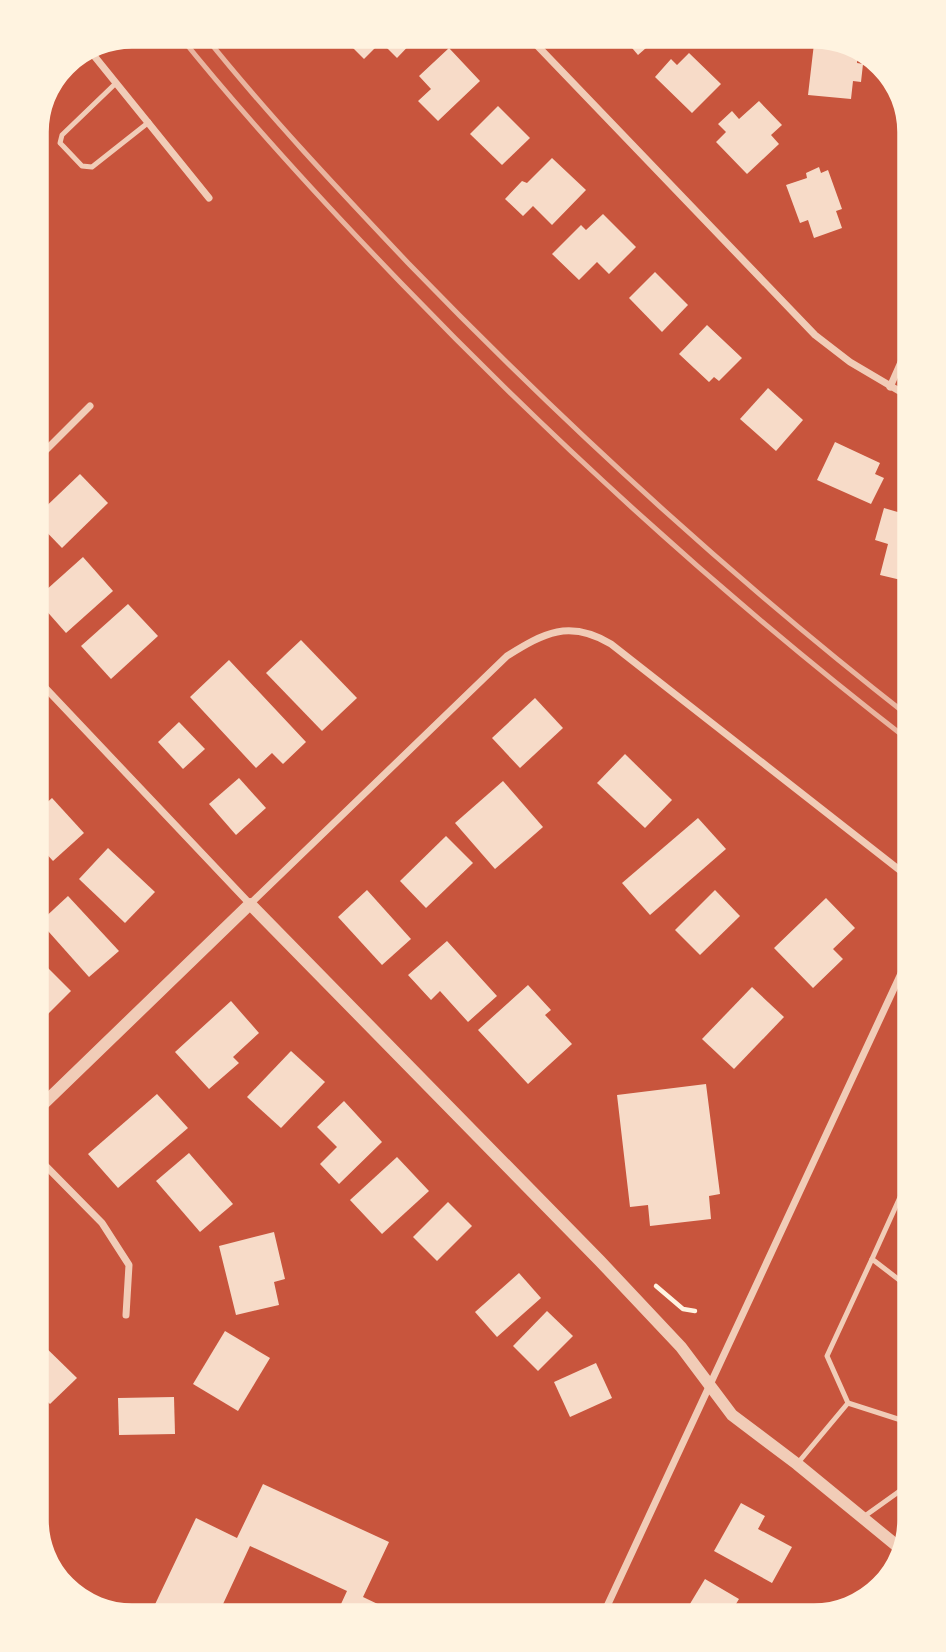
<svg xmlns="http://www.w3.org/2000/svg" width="946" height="1652" font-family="'Fira Sans',sans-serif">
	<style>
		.building { fill: #f7dbc8 }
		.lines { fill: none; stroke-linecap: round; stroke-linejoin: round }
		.path { stroke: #fff3e0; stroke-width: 4.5 }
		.service { stroke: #f1ccb7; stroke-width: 5 }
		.minor { stroke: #f1ccb7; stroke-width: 7 }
		.tertiary { stroke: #f1ccb7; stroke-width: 12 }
		.rail { stroke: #e9b49f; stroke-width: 5 }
		.rim { fill: none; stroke: #fff3e0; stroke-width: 3.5 }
	</style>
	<rect width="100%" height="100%" fill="#c8553d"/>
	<g class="building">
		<polygon points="349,35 419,35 397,58 381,42 364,59 345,40"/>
		<polygon points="621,35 661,35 638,55"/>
		<polygon points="815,35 858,48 857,63 863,64 861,82 853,81 851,99 808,95"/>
		<polygon points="449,48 480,81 438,121 418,101 431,89 419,76"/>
		<polygon points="689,53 721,84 692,113 655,77 671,59 677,65"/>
		<polygon points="759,101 782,125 771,135 779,144 747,174 716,142 726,132 718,124 732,111 739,119"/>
		<polygon points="498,106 530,138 502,165 470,134"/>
		<polygon points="552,158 586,190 552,225 533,206 523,216 505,199 522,181 527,183"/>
		<polygon points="819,167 821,173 828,170 842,209 836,211 842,228 814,238 808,220 800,223 786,185 807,178 806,173"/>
		<polygon points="603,214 636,247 609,274 597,262 579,280 552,254 581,225 586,230"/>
		<polygon points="655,272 688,305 662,332 629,298"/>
		<polygon points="707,325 742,358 719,381 714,377 709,382 679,354"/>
		<polygon points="768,388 803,420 776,451 740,419"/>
		<polygon points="835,442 880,463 875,474 884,478 871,504 817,480"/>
		<polygon points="80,474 108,503 62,548 35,520 35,517"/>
		<polygon points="911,481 911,543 901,580 880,575 888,544 875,540 884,508 901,513"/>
		<polygon points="83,557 113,591 66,633 36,599"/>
		<polygon points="128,604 158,636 111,679 81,646"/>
		<polygon points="301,640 357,698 322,731 266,673"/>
		<polygon points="229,660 306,742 283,764 272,753 256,768 190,697"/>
		<polygon points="535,698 563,728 520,768 492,738"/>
		<polygon points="179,722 205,749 183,769 158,742"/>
		<polygon points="625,754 672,800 645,828 597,783"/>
		<polygon points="239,778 266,808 236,835 209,804"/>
		<polygon points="503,781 543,827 495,869 455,823"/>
		<polygon points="52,798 84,833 53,861 35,841 35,813"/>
		<polygon points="698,818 726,849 650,915 622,883"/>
		<polygon points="446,836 473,863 426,908 400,881"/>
		<polygon points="108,848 155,892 125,923 79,879"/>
		<polygon points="367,890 411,939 382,965 338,917"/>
		<polygon points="715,890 740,916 700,955 675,930"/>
		<polygon points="68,896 119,951 89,977 40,922"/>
		<polygon points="826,898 855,928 833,949 843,959 813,988 774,948"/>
		<polygon points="447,941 497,996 468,1022 440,991 431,1000 408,975"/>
		<polygon points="35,955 71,991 41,1021 35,1015"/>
		<polygon points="528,985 551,1010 545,1015 572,1044 528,1084 478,1030"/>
		<polygon points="752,987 784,1017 734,1069 702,1039"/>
		<polygon points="231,1001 259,1033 233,1057 239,1063 209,1089 175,1052"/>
		<polygon points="291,1051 325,1082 281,1128 247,1097"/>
		<polygon points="706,1084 720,1194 709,1196 711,1219 650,1226 648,1205 630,1207 617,1095"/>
		<polygon points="157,1094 188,1128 118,1188 88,1154"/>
		<polygon points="344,1101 382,1142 339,1184 320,1164 337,1147 317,1127"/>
		<polygon points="189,1153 233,1204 200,1232 156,1181"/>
		<polygon points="397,1157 429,1191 382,1234 350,1200"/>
		<polygon points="448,1202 472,1226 437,1261 413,1237"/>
		<polygon points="274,1232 285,1279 274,1282 279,1305 236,1315 219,1246"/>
		<polygon points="519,1273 541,1298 497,1337 475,1312"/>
		<polygon points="547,1311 573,1336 538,1371 513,1346"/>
		<polygon points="225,1331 270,1358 238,1411 193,1384"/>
		<polygon points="35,1337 77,1378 50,1404 35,1390"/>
		<polygon points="596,1363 612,1398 570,1417 554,1382"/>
		<polygon points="174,1397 175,1434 119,1435 118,1398"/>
		<polygon points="263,1484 389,1542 363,1597 405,1617 335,1617 347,1591 250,1546 217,1617 149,1617 196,1518 237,1538"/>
		<polygon points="741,1503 765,1516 758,1529 792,1547 772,1583 714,1551"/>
		<polygon points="705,1579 739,1599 728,1617 682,1617"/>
	</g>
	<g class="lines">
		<polyline class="path" points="656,1286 683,1309 695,1311"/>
		<g class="service">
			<polyline points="116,83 62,135 60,143 63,146 82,166 92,167 149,122"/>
			<polyline points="872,1259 911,1173"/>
			<polyline points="911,1417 904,1421 848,1403 827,1356 872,1259 911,1289"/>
			<polyline points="797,1464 848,1403"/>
			<polyline points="862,1518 911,1483"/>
		</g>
		<g class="minor">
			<polyline points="527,35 815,335 850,362 911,398"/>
			<polyline points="91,52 209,198"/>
			<polyline points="890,387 902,360 911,268"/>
			<polyline points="35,461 90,406"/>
			<path d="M35 677 250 904 507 656C544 633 569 619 611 644L911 879"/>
			<polyline points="35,1155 102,1223 129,1265 126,1315"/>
			<polyline points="602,1617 911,952"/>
		</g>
		<polyline class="tertiary" points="35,1112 250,904 600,1261 681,1347 732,1415 797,1464 902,1550"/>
		<g class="rail">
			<path d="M179 35C248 121 324 203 401 283 560 448 730 602 911 742"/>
			<path d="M204 35C268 115 339 190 409 264 566 426 733 579 911 718"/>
		</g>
	</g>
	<path d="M0 0H946V1652H0ZM132 47H814A85 85 0 0 1 899 132V1520A85 85 0 0 1 814 1605H132A85 85 0 0 1 47 1520V132A85 85 0 0 1 132 47Z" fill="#fff3e0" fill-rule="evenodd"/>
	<path class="rim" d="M132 47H814A85 85 0 0 1 899 132V1520A85 85 0 0 1 814 1605H132A85 85 0 0 1 47 1520V132A85 85 0 0 1 132 47Z"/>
</svg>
